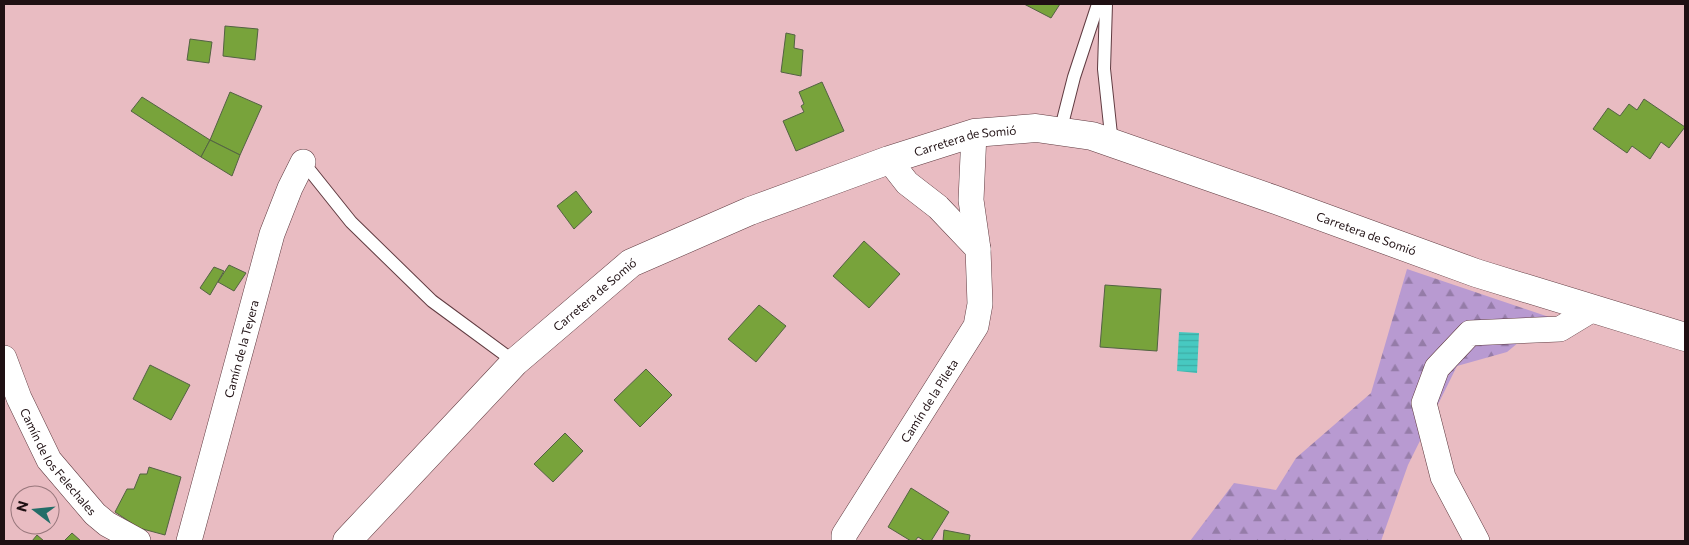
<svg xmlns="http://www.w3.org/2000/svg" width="1689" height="545" font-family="Commissioner,sans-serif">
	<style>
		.forest { fill: url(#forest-firs) }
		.water { fill: url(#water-rules) }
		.building { fill: #78a33b; stroke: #536243 }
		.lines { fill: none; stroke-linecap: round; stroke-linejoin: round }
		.lane-casing { stroke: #603b41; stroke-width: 14 }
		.street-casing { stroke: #603b41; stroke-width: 26 }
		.secondary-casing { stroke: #603b41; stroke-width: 29 }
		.lane { stroke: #fff; stroke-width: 12 }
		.street { stroke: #fff; stroke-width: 25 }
		.secondary { stroke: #fff; stroke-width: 28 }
		.labels { text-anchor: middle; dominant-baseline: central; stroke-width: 5; stroke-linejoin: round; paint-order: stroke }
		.street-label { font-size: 12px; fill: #1f1013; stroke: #e9bcc2 }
	</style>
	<defs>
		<pattern id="forest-firs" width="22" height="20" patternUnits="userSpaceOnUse" patternTransform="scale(1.25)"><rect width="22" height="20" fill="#b89ad1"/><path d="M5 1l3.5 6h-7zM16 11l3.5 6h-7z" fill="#957ca8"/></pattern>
		<pattern id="water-rules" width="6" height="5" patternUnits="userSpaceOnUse" patternTransform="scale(1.25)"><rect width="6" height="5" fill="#47c9c1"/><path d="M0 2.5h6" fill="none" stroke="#3eaca5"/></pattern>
	</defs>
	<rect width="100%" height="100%" fill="#e9bcc2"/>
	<polygon class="forest" points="1407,269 1549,317 1507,352 1457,366 1408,465 1381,541 1190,541 1234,483 1276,490 1296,458 1371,393"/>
	<polygon class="water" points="1179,332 1199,333 1197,373 1177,371"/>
	<g class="building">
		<polygon points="1024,4 1060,4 1051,18"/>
		<polygon points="225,26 258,29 255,60 223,56"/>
		<polygon points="786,33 795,35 794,48 803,50 801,76 781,72"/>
		<polygon points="190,39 212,42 209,63 187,60"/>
		<polygon points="822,82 844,131 796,151 783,121 804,112 801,106 804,104 799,92"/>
		<polygon points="230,92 262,106 240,155 210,140"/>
		<polygon points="142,97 210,140 201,157 131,111"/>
		<polygon points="1644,99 1685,127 1669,148 1661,142 1650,159 1632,146 1627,153 1593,129 1608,108 1620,116 1629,104 1637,110"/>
		<polygon points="210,140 240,155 232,176 201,157"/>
		<polygon points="576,191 592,212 574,229 557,206"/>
		<polygon points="864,241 900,274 869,308 833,276"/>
		<polygon points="229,265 246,273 234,291 218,282"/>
		<polygon points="214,267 224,271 210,295 200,288"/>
		<polygon points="1105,285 1161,289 1157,351 1100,347"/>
		<polygon points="759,305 786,326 756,362 728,339"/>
		<polygon points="150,365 190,385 171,420 133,399"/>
		<polygon points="646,369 672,395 640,427 614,400"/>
		<polygon points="565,433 583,451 553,482 534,464"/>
		<polygon points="149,467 181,477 165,535 139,528 115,512 127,489 134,489 140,474 147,474"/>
		<polygon points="911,488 949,512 931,541 925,541 918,537 915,541 911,541 888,527"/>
		<polygon points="944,530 970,535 969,541 943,541"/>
		<polygon points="72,533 81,541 64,541"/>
		<polygon points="37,535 44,541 32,541"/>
	</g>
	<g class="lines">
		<g class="lane-casing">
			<g id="lane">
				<polyline points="1106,4 1104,69 1112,144"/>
				<polyline points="1060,132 1074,77 1098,4"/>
				<polyline points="303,162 351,222 432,301 515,362"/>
			</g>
		</g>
		<g class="street-casing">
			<g id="street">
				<polyline points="974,133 971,200 978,249"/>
				<path id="s1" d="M4 358 19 398 49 460 95 514 107 524 138 541"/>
				<path id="s2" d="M189 541 272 234 290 188 303 162"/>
				<path id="s3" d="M844 541V535L976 326 980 304 978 249 938 207 907 183 889 160"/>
				<polyline points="1477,541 1443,477 1424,403 1437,368 1470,333 1560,329 1593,309"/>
			</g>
		</g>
		<g class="secondary-casing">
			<g id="secondary">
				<path id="s4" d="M347 541 515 362 631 263 750 211 889 160 974 133 1036 128 1092 136 1273 199 1476 273 1685 337"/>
			</g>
		</g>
		<use href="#lane" class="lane"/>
		<use href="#street" class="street"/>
		<use href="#secondary" class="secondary"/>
	</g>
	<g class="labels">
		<g class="street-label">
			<text stroke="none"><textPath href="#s4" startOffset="755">Carretera de Somió</textPath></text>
			<text stroke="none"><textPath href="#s4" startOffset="1175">Carretera de Somió</textPath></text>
			<text stroke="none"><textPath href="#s4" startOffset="350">Carretera de Somió</textPath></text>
			<text stroke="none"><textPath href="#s2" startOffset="199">Camín de la Teyera</textPath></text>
			<text stroke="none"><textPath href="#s3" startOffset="165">Camín de la Pileta</textPath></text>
			<text stroke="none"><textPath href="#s1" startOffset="118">Camín de los Felechales</textPath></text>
		</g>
	</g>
	<rect width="1689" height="545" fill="none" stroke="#1f1013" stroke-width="10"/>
	<g transform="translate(35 510) rotate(286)"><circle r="24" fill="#e9bcc2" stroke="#98777c"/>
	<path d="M0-4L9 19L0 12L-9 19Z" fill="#236d68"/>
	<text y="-8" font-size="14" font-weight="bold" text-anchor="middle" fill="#1f1013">N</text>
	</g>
</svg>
